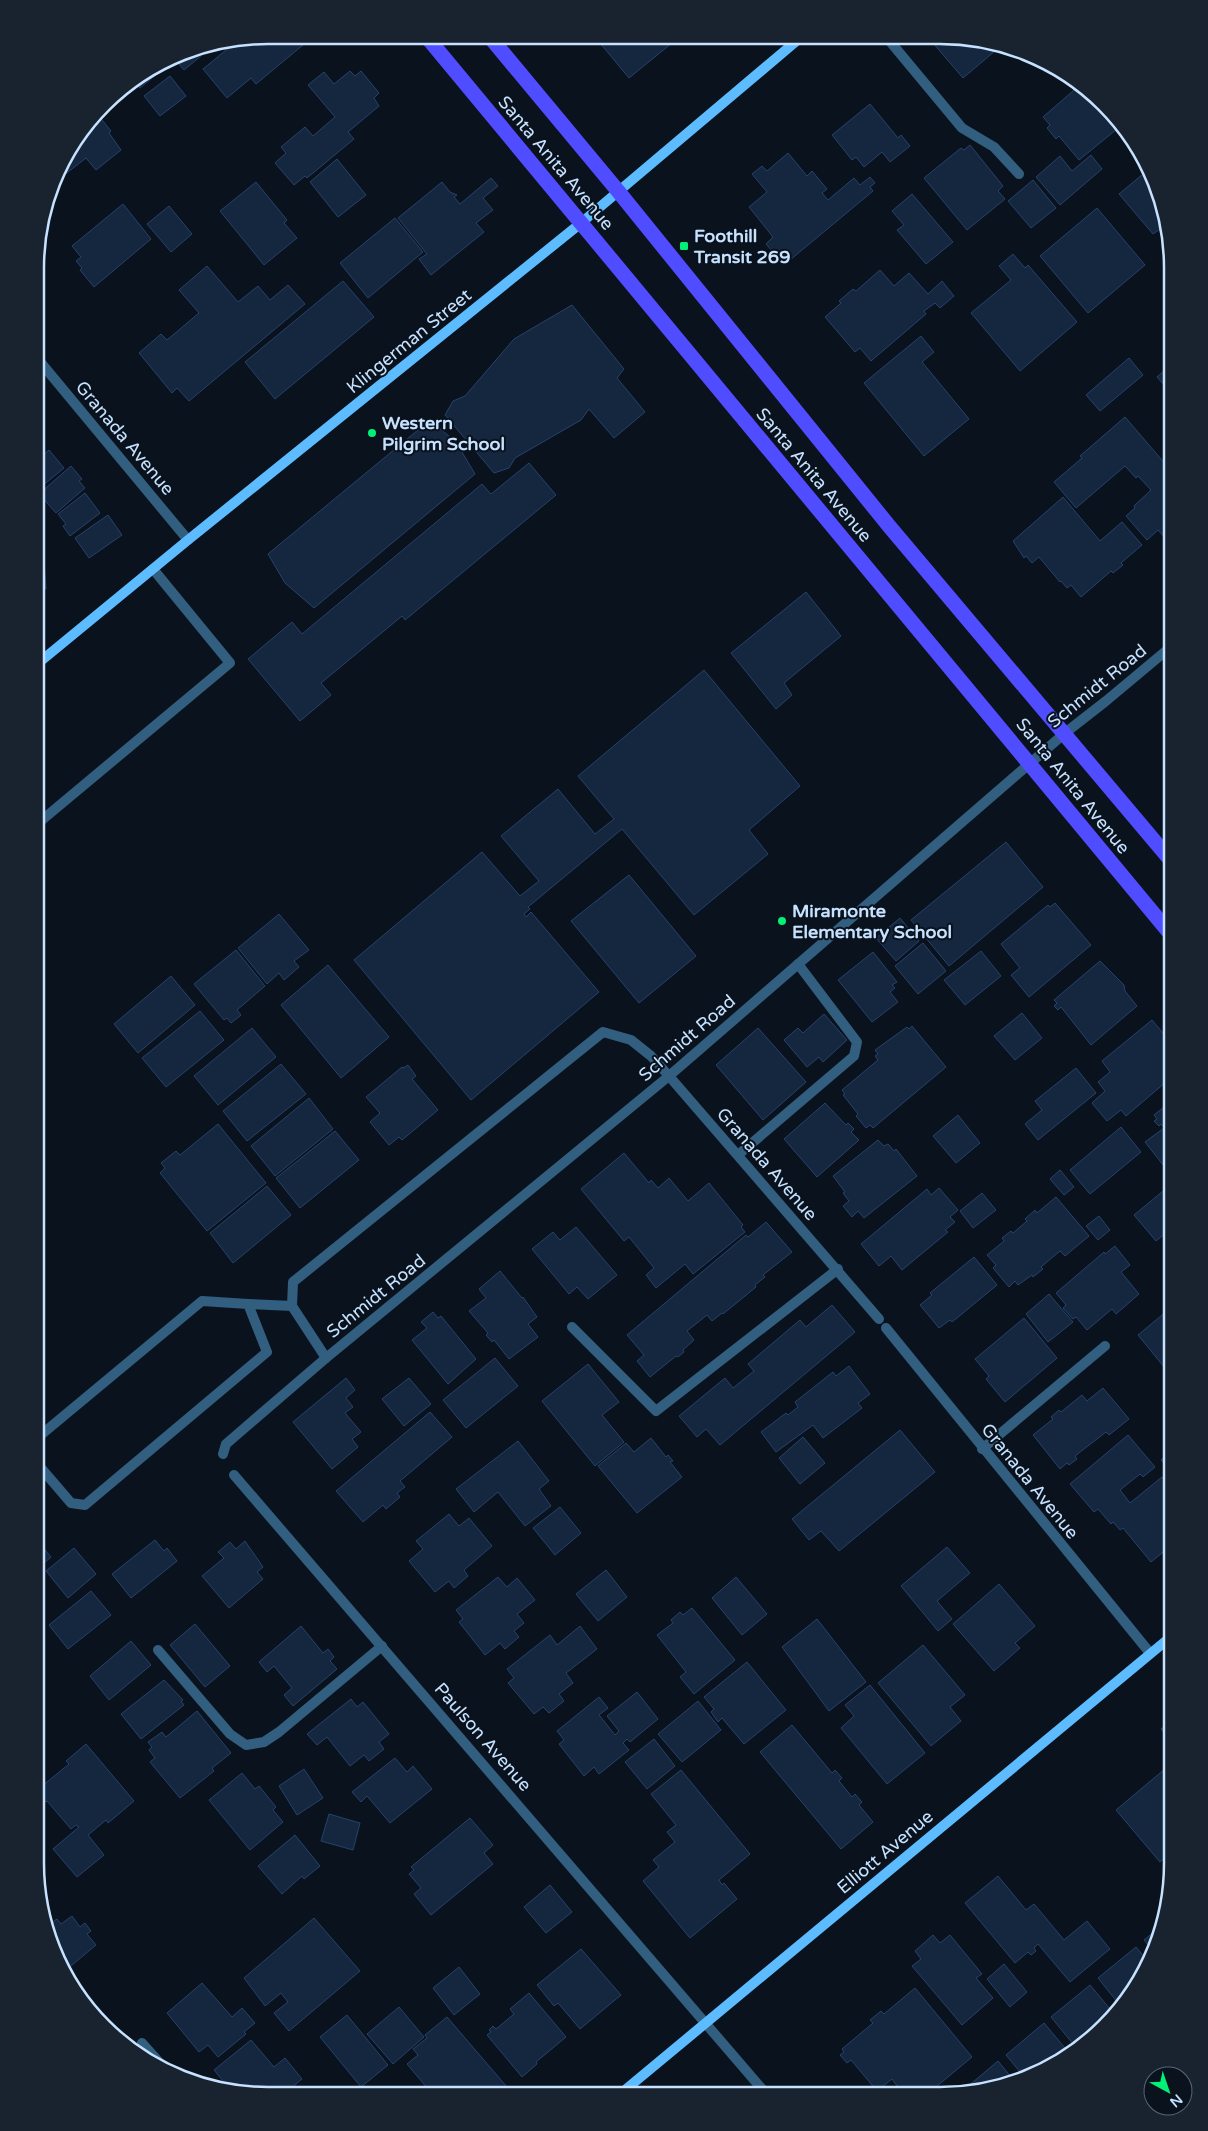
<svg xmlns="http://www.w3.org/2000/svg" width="1208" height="2131" font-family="'Varela Round',sans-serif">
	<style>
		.building { fill: #15263f; stroke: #25436c }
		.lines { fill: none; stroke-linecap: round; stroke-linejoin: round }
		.lane { stroke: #325e7f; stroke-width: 10 }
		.street { stroke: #325e7f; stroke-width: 10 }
		.secondary { stroke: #5dbcff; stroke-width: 10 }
		.primary { stroke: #4f4dff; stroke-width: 15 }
		.poi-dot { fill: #00f176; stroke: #0a121d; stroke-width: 2 }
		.labels { text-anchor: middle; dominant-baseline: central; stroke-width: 4; stroke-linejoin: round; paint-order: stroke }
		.street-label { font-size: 18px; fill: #c6e2ff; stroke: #0a121d }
		.poi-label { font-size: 18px; font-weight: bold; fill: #c6e2ff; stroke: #0a121d; text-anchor: start }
		.rim { fill: none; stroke: #c6e2ff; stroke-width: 2.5 }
	</style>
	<rect width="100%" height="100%" fill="#0a121d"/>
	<g class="building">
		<polygon points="268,35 315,35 256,84 251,78 227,98 203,69 237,41"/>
		<polygon points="595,37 678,38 629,78"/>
		<polygon points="938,39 985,39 1002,45 963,78 933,43"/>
		<polygon points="213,46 184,70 173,57 179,53"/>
		<polygon points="160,64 164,68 140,88 134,81 123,90 122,88"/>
		<polygon points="350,71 355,76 361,71 379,93 374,98 379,106 348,132 354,139 307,178 305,176 294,185 275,163 286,153 281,147 305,127 313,136 335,117 308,85 324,72 334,84"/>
		<polygon points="170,76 186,96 160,116 144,96"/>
		<polygon points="1081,84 1093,93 1122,125 1079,160 1059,136 1056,139 1047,128 1050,125 1043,117"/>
		<polygon points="870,104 898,138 901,135 910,146 890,162 882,152 864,167 856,157 852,160 832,135"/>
		<polygon points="98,115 111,131 109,133 121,150 96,170 86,158 54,183 59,165"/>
		<polygon points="970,145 1003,186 998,191 1005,199 967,230 924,178 961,148 964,150"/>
		<polygon points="788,153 807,176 812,171 827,189 822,193 828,200 854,178 860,185 870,177 875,183 870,187 873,191 784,265 766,244 773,237 749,207 767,192 752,174 762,166 767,171"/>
		<polygon points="1091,155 1102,169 1060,205 1036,177 1060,156 1072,171"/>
		<polygon points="337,159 366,195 338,217 310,182"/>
		<polygon points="1149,169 1161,193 1168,238 1160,229 1153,234 1119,194"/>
		<polygon points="491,178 498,186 483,198 493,210 476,223 484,232 431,275 419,259 427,254 398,218 442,182 450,192 457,195 454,197 460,204"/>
		<polygon points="1033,180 1056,208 1031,228 1008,201"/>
		<polygon points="256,182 287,220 284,223 297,238 264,265 220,211"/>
		<polygon points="912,194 953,242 926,264 897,230 904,225 892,211"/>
		<polygon points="123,204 151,239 94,287 80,270 82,268 76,261 81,257 72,246"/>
		<polygon points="169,206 192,234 171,252 147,224"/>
		<polygon points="1097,208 1145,265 1088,313 1040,256"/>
		<polygon points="395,218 423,252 368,298 340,263"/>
		<polygon points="1013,254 1025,268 1028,265 1077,322 1020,371 971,313 1011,280 999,266"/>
		<polygon points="207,266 238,302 258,286 270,300 288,285 305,304 189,401 177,388 172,393 139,353 161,334 167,340 199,313 179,290"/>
		<polygon points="880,270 894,286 909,273 928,294 942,281 954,296 940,308 935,303 924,311 926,314 871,361 860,348 855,352 825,317 841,303 839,301 853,289 856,291"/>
		<polygon points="343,281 374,317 275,399 245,362"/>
		<polygon points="572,305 624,369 617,378 645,412 614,438 589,409 581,420 515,458 509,468 494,473 445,415 453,401 465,396 514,339"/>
		<polygon points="921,336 934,352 922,362 969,419 924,456 864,383"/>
		<polygon points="1129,358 1143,375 1100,411 1086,395"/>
		<polygon points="1173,363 1173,395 1157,377"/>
		<polygon points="1125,417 1173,473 1173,547 1158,530 1147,540 1126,516 1135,508 1134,506 1151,490 1138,476 1136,478 1125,466 1076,508 1054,482 1082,458 1080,456"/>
		<polygon points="430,420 456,442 475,474 314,608 285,583 268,554"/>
		<polygon points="49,450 64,468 37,490 37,460"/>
		<polygon points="529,463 556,495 405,620 402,616 321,683 331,695 300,721 248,659 292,622 302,634 482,484 491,494"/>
		<polygon points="71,466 82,479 79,481 85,488 56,513 39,494"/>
		<polygon points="85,493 100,513 70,536 63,526 66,524 58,514"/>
		<polygon points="1063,497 1100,541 1122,522 1142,545 1121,563 1123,565 1113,573 1111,571 1081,597 1071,585 1067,588 1061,581 1060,582 1039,557 1032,563 1026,556 1024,558 1013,541"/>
		<polygon points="108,515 122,535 89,558 75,538"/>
		<polygon points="37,529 40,529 41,554 37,554"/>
		<polygon points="44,562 46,589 37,590 37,563"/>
		<polygon points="806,592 841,636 784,683 792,695 776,709 731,653"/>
		<polygon points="704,670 800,786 749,830 768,854 694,915 622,829 528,907 530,909 524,914 526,917 531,912 599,992 471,1100 354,960 482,852 520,896 539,881 501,836 558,789 595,834 614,819 578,776"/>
		<polygon points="1006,842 1043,887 949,966 911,920"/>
		<polygon points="629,875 696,956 639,1003 571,921"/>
		<polygon points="1055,903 1091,945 1029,997 1011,975 1020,968 1001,944 1048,905 1050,907"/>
		<polygon points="279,914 309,950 294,961 299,967 284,980 279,973 267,984 238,948"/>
		<polygon points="900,918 919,941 896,961 876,938"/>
		<polygon points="923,943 946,971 918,994 895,966"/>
		<polygon points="236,950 265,986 237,1010 241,1015 231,1023 227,1018 224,1020 194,984"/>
		<polygon points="981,951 1001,976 965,1005 944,980"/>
		<polygon points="873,952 897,982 892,985 895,988 890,992 898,1002 872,1022 838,980"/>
		<polygon points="1100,961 1124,985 1125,991 1137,1006 1091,1045 1061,1007 1058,1010 1054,1006 1057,1003 1054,1000"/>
		<polygon points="328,965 389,1037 341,1078 281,1005"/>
		<polygon points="171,976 195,1005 138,1053 114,1024"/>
		<polygon points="200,1011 224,1040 166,1087 142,1058"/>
		<polygon points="1022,1013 1042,1038 1015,1060 994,1036"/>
		<polygon points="824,1014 847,1040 823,1062 819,1057 807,1067 784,1040 798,1028 803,1033"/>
		<polygon points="1152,1020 1173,1045 1173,1076 1126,1116 1121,1110 1107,1121 1092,1103 1105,1091 1098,1082 1110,1072 1102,1061"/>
		<polygon points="912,1026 946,1067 873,1128 870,1125 866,1128 856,1116 858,1114 843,1095 845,1094 842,1090 878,1060 875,1056 878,1054 875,1050 907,1027 909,1029"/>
		<polygon points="252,1028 276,1057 218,1105 194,1076"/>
		<polygon points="758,1028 806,1082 763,1120 716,1065"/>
		<polygon points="281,1064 306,1094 247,1141 223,1111"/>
		<polygon points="408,1065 416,1076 412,1079 438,1110 402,1140 399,1137 389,1145 370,1122 380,1113 366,1097 402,1067 403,1068"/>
		<polygon points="1076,1068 1096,1093 1038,1140 1025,1124 1042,1110 1035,1101"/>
		<polygon points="309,1098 333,1129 275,1176 251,1146"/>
		<polygon points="1173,1100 1173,1174 1171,1175 1145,1142 1164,1128 1161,1124 1159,1126 1154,1121 1157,1119 1154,1115"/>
		<polygon points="825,1103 846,1125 848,1123 854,1129 851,1132 859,1140 817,1177 784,1139"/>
		<polygon points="958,1115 980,1143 956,1163 933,1136"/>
		<polygon points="218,1124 266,1183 207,1231 160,1173 165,1168 161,1163 176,1151 180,1155"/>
		<polygon points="1121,1127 1141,1152 1090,1194 1070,1170"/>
		<polygon points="335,1131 359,1160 300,1208 276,1178"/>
		<polygon points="878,1140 884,1146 888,1144 894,1151 896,1149 917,1176 864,1218 858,1211 852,1217 843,1206 849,1201 843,1193 845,1192 833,1176"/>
		<polygon points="624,1153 649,1183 651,1180 658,1188 669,1178 688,1201 709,1183 743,1225 741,1227 745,1232 693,1274 685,1264 656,1288 646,1275 654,1268 629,1237 624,1241 581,1189"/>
		<polygon points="1060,1170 1074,1187 1064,1195 1050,1179"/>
		<polygon points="267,1186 291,1215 233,1263 210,1233"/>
		<polygon points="1168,1187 1173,1192 1173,1227 1156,1241 1134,1215"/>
		<polygon points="939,1188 958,1210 950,1217 955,1222 945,1230 948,1232 902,1270 891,1256 879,1266 861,1244 927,1189 931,1195"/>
		<polygon points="982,1193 996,1210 973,1228 960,1211"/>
		<polygon points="1056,1197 1089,1236 1065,1256 1060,1251 1041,1267 1043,1269 1033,1277 1032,1275 1018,1285 1015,1281 1009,1287 993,1268 996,1265 987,1255 1004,1241 1002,1238 1011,1231 1013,1233 1027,1221 1025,1219 1035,1210 1037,1213"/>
		<polygon points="1099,1216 1110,1230 1098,1240 1086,1226"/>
		<polygon points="766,1222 792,1252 763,1275 765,1277 755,1285 756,1287 723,1314 722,1313 712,1321 707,1315 687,1331 694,1340 683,1350 684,1352 678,1357 676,1356 650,1377 637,1361 644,1355 627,1335 746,1235 748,1237"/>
		<polygon points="576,1227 617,1275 588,1299 577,1287 569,1294 532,1249 553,1232 560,1240"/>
		<polygon points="1115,1246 1130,1265 1121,1272 1139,1294 1116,1314 1112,1309 1087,1330 1076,1317 1073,1319 1063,1308 1066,1305 1056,1293 1104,1252 1105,1254"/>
		<polygon points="974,1257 997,1285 952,1322 950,1320 939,1328 920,1305 932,1295 930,1293"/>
		<polygon points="500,1271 522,1298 523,1297 537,1317 528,1324 538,1337 509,1359 494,1340 492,1342 486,1335 488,1333 469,1311 486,1298 479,1289"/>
		<polygon points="1049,1294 1073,1322 1048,1342 1026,1314"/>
		<polygon points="832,1305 855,1332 720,1445 706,1429 697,1437 679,1416 725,1378 733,1388 754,1371 748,1364 800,1320 806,1327"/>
		<polygon points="1167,1311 1173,1318 1173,1378 1138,1335"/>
		<polygon points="433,1312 438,1318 441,1316 476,1359 448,1384 412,1340 427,1328 421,1322"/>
		<polygon points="1024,1318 1057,1358 1005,1402 986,1379 989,1376 975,1359"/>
		<polygon points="495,1358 518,1386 466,1428 443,1400"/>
		<polygon points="588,1364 619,1402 602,1415 624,1442 595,1466 542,1401"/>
		<polygon points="849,1366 870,1394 858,1403 862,1408 823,1438 813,1425 776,1452 761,1432 786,1413 788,1415 798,1407 795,1402 833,1372 836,1376"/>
		<polygon points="346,1378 355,1390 346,1398 353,1407 345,1413 361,1432 352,1439 358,1447 332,1469 293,1422"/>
		<polygon points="409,1378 431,1404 404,1426 382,1399"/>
		<polygon points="1103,1388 1129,1419 1109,1435 1106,1432 1075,1456 1077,1459 1069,1465 1067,1463 1060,1469 1033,1435 1053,1419 1051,1417 1059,1410 1061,1412 1082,1395 1087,1401"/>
		<polygon points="430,1412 452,1437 400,1481 405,1487 397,1493 400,1497 386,1509 383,1505 363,1522 336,1491"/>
		<polygon points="900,1430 935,1472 839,1551 821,1531 809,1540 792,1519"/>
		<polygon points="1128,1435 1155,1467 1143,1477 1140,1474 1120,1490 1130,1503 1162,1477 1173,1490 1173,1544 1151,1562 1123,1528 1120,1530 1113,1522 1111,1524 1098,1509 1094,1512 1070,1484"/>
		<polygon points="803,1437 825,1463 800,1484 779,1458"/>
		<polygon points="651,1438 666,1457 668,1455 673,1461 670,1462 682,1477 637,1513 598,1466 626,1443 634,1452"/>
		<polygon points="518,1441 549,1481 539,1489 551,1506 525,1526 498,1492 474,1512 456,1489"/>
		<polygon points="1173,1450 1173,1474 1161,1460"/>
		<polygon points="560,1507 581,1533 555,1555 533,1528"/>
		<polygon points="449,1514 459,1526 469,1518 492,1546 464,1570 468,1576 454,1588 449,1581 435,1592 409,1561 423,1549 416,1541"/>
		<polygon points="35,1538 51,1557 35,1571"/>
		<polygon points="155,1540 164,1551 167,1548 177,1561 131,1598 112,1574"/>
		<polygon points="245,1541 263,1567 257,1572 263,1579 229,1608 202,1576 224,1558 218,1552 230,1542 236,1549"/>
		<polygon points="947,1547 970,1573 937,1601 952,1619 938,1631 901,1586"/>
		<polygon points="74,1548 96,1574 68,1598 46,1571"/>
		<polygon points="606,1570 627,1597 598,1621 576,1594"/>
		<polygon points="498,1577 507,1587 517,1578 535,1600 517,1614 524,1623 514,1631 519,1637 505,1649 500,1643 485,1655 459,1622 463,1619 456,1610"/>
		<polygon points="736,1577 767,1614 742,1635 712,1598"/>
		<polygon points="35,1581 45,1592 35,1600"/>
		<polygon points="999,1584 1035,1626 1015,1643 1020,1648 994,1671 953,1624"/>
		<polygon points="91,1591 111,1615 68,1649 49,1625"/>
		<polygon points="692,1608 735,1660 694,1694 680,1677 686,1672 657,1635 673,1623 671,1620 680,1612 683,1615"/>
		<polygon points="817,1619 866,1682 829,1711 782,1647"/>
		<polygon points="195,1624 230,1666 205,1687 170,1645"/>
		<polygon points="301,1626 323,1653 328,1649 334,1657 330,1661 337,1669 293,1706 284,1695 292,1688 274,1666 267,1672 259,1662"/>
		<polygon points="580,1626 597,1649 566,1673 573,1683 559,1694 564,1701 549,1713 543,1707 534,1714 508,1683 514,1678 507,1669 550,1635 557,1645"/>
		<polygon points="131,1641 151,1665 109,1700 90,1676"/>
		<polygon points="923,1645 965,1695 950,1707 961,1721 931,1746 878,1683"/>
		<polygon points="747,1662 786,1710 744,1744 722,1718 718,1722 711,1712 714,1709 704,1697"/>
		<polygon points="164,1680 183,1700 181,1701 184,1705 141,1739 121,1714"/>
		<polygon points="870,1685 925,1753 887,1784 841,1728 854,1716 845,1705"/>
		<polygon points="637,1692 658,1719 630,1742 627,1739 623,1743 629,1750 599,1774 594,1767 584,1776 559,1744 564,1740 557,1731 599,1697 608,1708 599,1715 615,1735 619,1731 607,1716"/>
		<polygon points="351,1699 357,1707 363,1702 389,1734 379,1742 384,1749 369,1761 364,1755 350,1766 327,1737 317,1745 307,1734"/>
		<polygon points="698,1701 721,1730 682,1762 658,1734"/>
		<polygon points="197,1711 231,1753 212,1768 214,1771 180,1798 150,1762 155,1758 149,1750 152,1747 148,1742 162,1732 166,1737"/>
		<polygon points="1173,1720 1173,1743 1161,1729"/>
		<polygon points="792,1725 832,1773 835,1770 842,1778 839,1781 852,1797 855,1794 862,1802 859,1805 873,1822 841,1849 760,1752"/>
		<polygon points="654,1739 675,1766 647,1789 625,1762"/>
		<polygon points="86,1744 134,1801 108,1823 106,1820 88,1835 104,1855 77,1877 53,1849 79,1827 76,1825 71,1829 47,1801 45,1802 36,1791 69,1764 66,1761"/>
		<polygon points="395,1758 407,1772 413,1766 432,1789 390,1823 367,1796 361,1802 352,1792"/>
		<polygon points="1172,1763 1172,1851 1160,1862 1116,1810"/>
		<polygon points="304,1769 323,1798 297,1815 279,1786"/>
		<polygon points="681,1770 750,1854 719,1880 722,1885 724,1883 737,1899 690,1938 643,1881 659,1867 653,1860 675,1842 667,1832 676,1825 651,1794"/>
		<polygon points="242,1773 255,1789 259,1786 276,1807 273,1810 283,1822 250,1850 209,1800"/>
		<polygon points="329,1814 360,1823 353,1850 321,1841"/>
		<polygon points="470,1818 493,1845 484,1853 493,1864 431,1915 414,1894 421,1888 409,1874 414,1870 411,1867"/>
		<polygon points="295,1835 320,1866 304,1879 302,1876 282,1894 258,1866"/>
		<polygon points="36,1868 46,1892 40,1895"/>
		<polygon points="998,1876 1026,1910 1034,1904 1064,1940 1087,1921 1110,1949 1070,1982 1038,1944 1034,1948 1036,1951 1031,1955 1028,1952 1015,1963 965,1903"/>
		<polygon points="550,1885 572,1912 546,1933 524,1907"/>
		<polygon points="72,1916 80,1927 85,1923 91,1931 87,1934 96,1945 66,1970 85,1994 79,1998 47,1935 55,1929 51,1923 57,1919 61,1924"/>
		<polygon points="314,1918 360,1971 289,2031 274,2013 288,2002 281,1993 265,2006 244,1978"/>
		<polygon points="1161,1926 1155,1952 1155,1953 1144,1940"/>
		<polygon points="933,1935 940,1943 950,1935 982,1974 976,1978 993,1998 962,2025 912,1966 921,1959 915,1951"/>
		<polygon points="1136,1947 1149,1963 1122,2008 1098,1978"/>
		<polygon points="581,1949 621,1995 580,2029 558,2003 554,2006 537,1985"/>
		<polygon points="1004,1964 1027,1992 1010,2007 987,1979"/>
		<polygon points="459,1967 480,1994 454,2015 433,1988"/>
		<polygon points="202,1983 232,2017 242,2008 255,2023 244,2032 246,2034 218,2057 208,2045 199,2052 167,2013"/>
		<polygon points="1090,1985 1115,2015 1078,2050 1051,2017"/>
		<polygon points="915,1988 972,2057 925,2096 893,2096 900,2090 892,2079 877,2091 851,2060 847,2063 840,2055 844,2052 842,2049 873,2023 870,2020 881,2011 884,2014"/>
		<polygon points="529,1993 566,2037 536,2062 537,2064 522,2077 487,2035 491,2032 489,2030 493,2026 496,2029 514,2014 510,2009"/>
		<polygon points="399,2007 424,2037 393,2064 367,2034"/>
		<polygon points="347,2015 388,2065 361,2087 320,2037"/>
		<polygon points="447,2017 507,2087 498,2095 433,2095 407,2064 418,2055 413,2049 427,2038 425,2035"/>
		<polygon points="1044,2023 1070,2054 1025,2078 1006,2055"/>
		<polygon points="251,2040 274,2067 285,2058 302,2079 291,2088 294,2092 291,2094 233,2093 214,2070"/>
		<polygon points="998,2061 1016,2083 960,2093"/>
	</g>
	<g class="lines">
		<g class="lane">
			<polyline points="888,39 962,128 994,147 1019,174"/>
			<polyline points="36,825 230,663 153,569"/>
			<polyline points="738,1155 854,1056 857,1042 798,964"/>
			<polyline points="248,1304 292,1306"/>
			<polyline points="572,1327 656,1411 838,1269"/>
			<polyline points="326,1358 292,1306 293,1282 603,1032 631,1040 651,1056 669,1076"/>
			<polyline points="982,1449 1105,1346"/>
			<polyline points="35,1461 71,1503 85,1505 267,1352 248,1304 202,1301 36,1439"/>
			<polyline points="158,1650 230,1734 246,1745 264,1742 279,1732 382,1646"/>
			<polyline points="142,2043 167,2071"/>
		</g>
		<g class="street">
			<polyline points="37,358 188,540"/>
			<polyline points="669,1076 879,1319"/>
			<polyline points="886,1328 1150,1653"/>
			<polyline points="223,1454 226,1444 233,1438 326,1358 669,1076 1065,733 1106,701 1173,645"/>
			<polyline points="234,1475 768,2096"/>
		</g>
		<g class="secondary">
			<polyline points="36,665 188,540 581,223 800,38"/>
			<polyline points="619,2095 1173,1635"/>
		</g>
		<g class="primary">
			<polyline points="426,36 1173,937"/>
			<polyline points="489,36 618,191 889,526 1173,863"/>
		</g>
	</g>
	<g class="poi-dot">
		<rect x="679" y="241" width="10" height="10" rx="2.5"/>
		<circle cx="372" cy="433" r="5"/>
		<circle cx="782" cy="921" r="5"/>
	</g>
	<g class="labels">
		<g class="street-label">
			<text transform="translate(556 163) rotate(50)">Santa Anita Avenue</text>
			<text transform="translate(409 341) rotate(-39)">Klingerman Street</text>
			<text transform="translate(125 438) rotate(50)">Granada Avenue</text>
			<text transform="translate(814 475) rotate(50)">Santa Anita Avenue</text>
			<text transform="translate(1097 686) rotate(-39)">Schmidt Road</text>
			<text transform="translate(1073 786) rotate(51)">Santa Anita Avenue</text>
			<text transform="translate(687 1038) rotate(-41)">Schmidt Road</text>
			<text transform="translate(767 1164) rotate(49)">Granada Avenue</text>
			<text transform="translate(376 1296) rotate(-39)">Schmidt Road</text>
			<text transform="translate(1030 1481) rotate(51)">Granada Avenue</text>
			<text transform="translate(483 1737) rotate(49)">Paulson Avenue</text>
			<text transform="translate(885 1852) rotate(-40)">Elliott Avenue</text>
		</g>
		<g class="poi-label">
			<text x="694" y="236">Foothill<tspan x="694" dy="21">Transit 269</tspan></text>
			<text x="382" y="423">Western<tspan x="382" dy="21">Pilgrim School</tspan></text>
			<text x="792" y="911">Miramonte<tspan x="792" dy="21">Elementary School</tspan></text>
		</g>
	</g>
	<path d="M0 0H1208V2131H0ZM268 44H940A224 224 0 0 1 1164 268V1863A224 224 0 0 1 940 2087H268A224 224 0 0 1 44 1863V268A224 224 0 0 1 268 44Z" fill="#19232f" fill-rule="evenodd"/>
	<path class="rim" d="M268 44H940A224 224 0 0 1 1164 268V1863A224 224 0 0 1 940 2087H268A224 224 0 0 1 44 1863V268A224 224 0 0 1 268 44Z"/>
	<g transform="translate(1168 2091) rotate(140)"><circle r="24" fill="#0a121d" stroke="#556577"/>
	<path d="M0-4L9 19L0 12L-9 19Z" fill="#00f176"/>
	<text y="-8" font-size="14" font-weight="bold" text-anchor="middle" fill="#c6e2ff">N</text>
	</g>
</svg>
